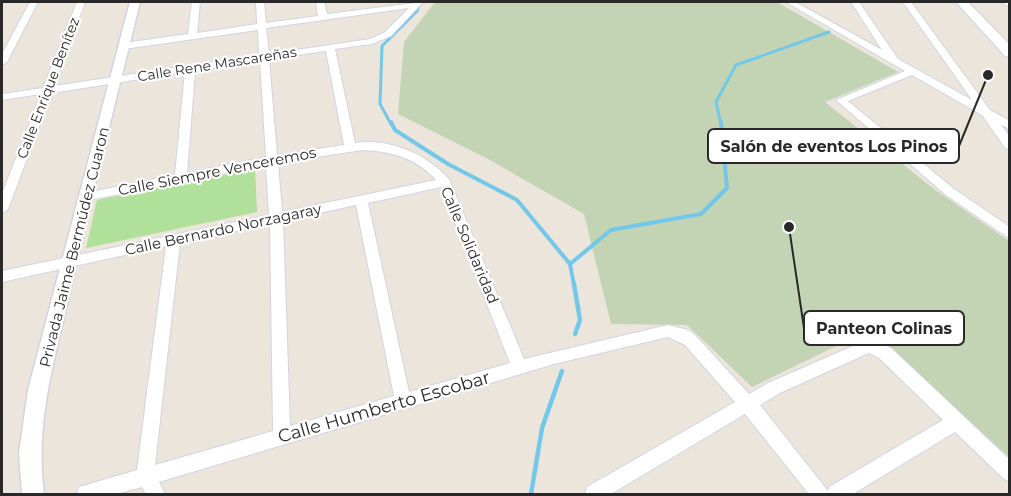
<svg xmlns="http://www.w3.org/2000/svg" width="1011" height="496" font-family="Montserrat,sans-serif">
	<style>
		.green { fill: #b1e09a }
		.cemetery { fill: #c3d4b4 }
		.lines { fill: none; stroke-linecap: round; stroke-linejoin: round }
		.stream-far2 { stroke: #73c8e9; stroke-width: 3 }
		.stream-far1 { stroke: #73c8e9; stroke-width: 4 }
		.stream { stroke: #73c8e9; stroke-width: 4.5 }
		.minor-casing { stroke: #d1d4e2; stroke-width: 2 }
		.tertiary-casing { stroke: #d1d4e2; stroke-width: 3 }
		.secondary-casing { stroke: #d1d4e2; stroke-width: 2 }
		.minor { fill: #fff; fill-rule: evenodd }
		.tertiary { fill: #fff; fill-rule: evenodd }
		.secondary { fill: #fff; fill-rule: evenodd }
		.labels { text-anchor: middle; dominant-baseline: central; stroke-width: 4.5; stroke-linejoin: round; paint-order: stroke }
		.far-street-label { font-size: 14px; fill: #292929; stroke: #fff }
		.street-label { font-size: 15px; fill: #292929; stroke: #fff }
		.near-street-label { font-size: 18px; fill: #292929; stroke: #fff }
		.leader { fill: none; stroke: #292929; stroke-width: 2 }
		.callout-dot { fill: #292929; stroke: #fff; stroke-width: 2 }
		.callout { fill: #fff; stroke: #292929; stroke-width: 2 }
		.callout-label { font-size: 16px; text-anchor: middle; font-weight: bold; fill: #292929 }
	</style>
	<rect width="100%" height="100%" fill="#ebe5dc"/>
	<polygon class="green" points="255,169 257,212 86,248 97,200"/>
	<polygon class="cemetery" points="435,2 777,2 898,72 825,102 934,189 1009,241 1009,457 869,330 752,387 687,325 611,324 584,214 488,159 398,114 404,42"/>
	<g class="lines">
		<g class="stream-far2">
			<polyline points="391,124 380,104 382,46 417,11 420,2"/>
			<polyline points="721,124 716,102 736,65 829,32"/>
		</g>
		<g class="stream-far1">
			<polyline points="391,122 395,130 448,164 517,200 570,264 574,285"/>
			<polyline points="570,264 611,230 701,214 727,188 721,122"/>
		</g>
		<g class="stream">
			<polyline points="574,284 580,320 575,334"/>
			<polyline points="531,494 542,428 562,371"/>
		</g>
		<g class="minor-casing">
			<g id="minor">
				<polygon points="30,2 38,2 7,62 2,65 2,54"/>
				<path d="M77 2H85L54 86 259 55 258 30 124 49 119 46 124 43 188 34 192 2H200L197 33 257 24 256 2H264L266 23 318 16 316 2H324L327 14 423 2 391 36 372 44 335 49 355 143C390 138 426 154 449 179L524 359 668 325 688 330 695 335 749 394 768 383 869 339 891 348 1010 460V482L1004 479 955 432 853 494H809L745 414 611 494H585L587 487 735 402 685 345 668 337 554 364 159 482 165 494H146L142 487 116 494H77L79 487 86 485 137 470 166 246 2 282V271L269 215 266 165 85 201 79 197 85 193 175 175 185 72 52 93 8 209 2 213V194L41 94 2 100V94L43 88ZM409 8 385 32 370 39 269 54 266 28ZM326 51 344 145 277 155 269 59ZM260 61 266 157 187 173 195 71ZM362 150C390 151 417 158 436 180L282 212 278 163ZM441 187 510 363 409 392 368 203ZM356 205 394 396 290 426 283 221ZM270 224 273 431 155 465 180 243ZM869 353 879 358 943 420 829 487 828 491 760 405 780 393Z"/>
				<polygon points="786,2 795,2 882,50 851,2 859,2 898,59 972,100 903,2 911,2 990,110 1010,121 1010,129 1001,125 1010,137 1010,149 1006,149 982,115 912,75 848,101 954,189 1010,227 1010,239 946,195 836,100 905,71"/>
			</g>
		</g>
		<g class="tertiary-casing">
			<path id="tertiary" d="M130 2H140C116 101 90 200 68 300 53 364 35 428 44 494H22L19 453 28 390Z"/>
		</g>
		<g class="secondary-casing">
			<g id="secondary">
				<polygon points="956,2 968,2 1010,45 1010,57 1005,56"/>
				<polygon points="1003,2 1010,2 1010,6 1005,5"/>
			</g>
		</g>
		<use href="#minor" class="minor"/>
		<use href="#tertiary" class="tertiary"/>
		<use href="#secondary" class="secondary"/>
	</g>
	<g class="labels">
		<g class="far-street-label">
			<text transform="translate(217 64) rotate(-9)">Calle Rene Mascareñas</text>
			<text transform="translate(48 88) rotate(-69)">Calle Enrique Benítez</text>
		</g>
		<g class="street-label">
			<text transform="translate(217 171) rotate(-11)">Calle Siempre Venceremos</text>
			<text transform="translate(223 229) rotate(-12)">Calle Bernardo Norzagaray</text>
			<text transform="translate(470 245) rotate(67)">Calle Solidaridad</text>
			<text transform="translate(74 247) rotate(-76)">Privada Jaime Bermúdez Cuaron</text>
		</g>
		<g class="near-street-label">
			<text transform="translate(384 407) rotate(-16)">Calle Humberto Escobar</text>
		</g>
	</g>
	<path class="leader" d="M988 75L959 146M789 227L804 328"/>
	<g class="callout-dot">
		<circle cx="988" cy="75" r="6"/>
		<circle cx="789" cy="227" r="6"/>
	</g>
	<g class="callout">
		<rect x="708" y="129" width="251" height="34" rx="6"/>
		<rect x="804" y="311" width="160" height="34" rx="6"/>
	</g>
	<g class="callout-label">
		<text x="834" y="152">Salón de eventos Los Pinos</text>
		<text x="884" y="334">Panteon Colinas</text>
	</g>
	<rect width="1011" height="496" fill="none" stroke="#292929" stroke-width="6"/>
</svg>
